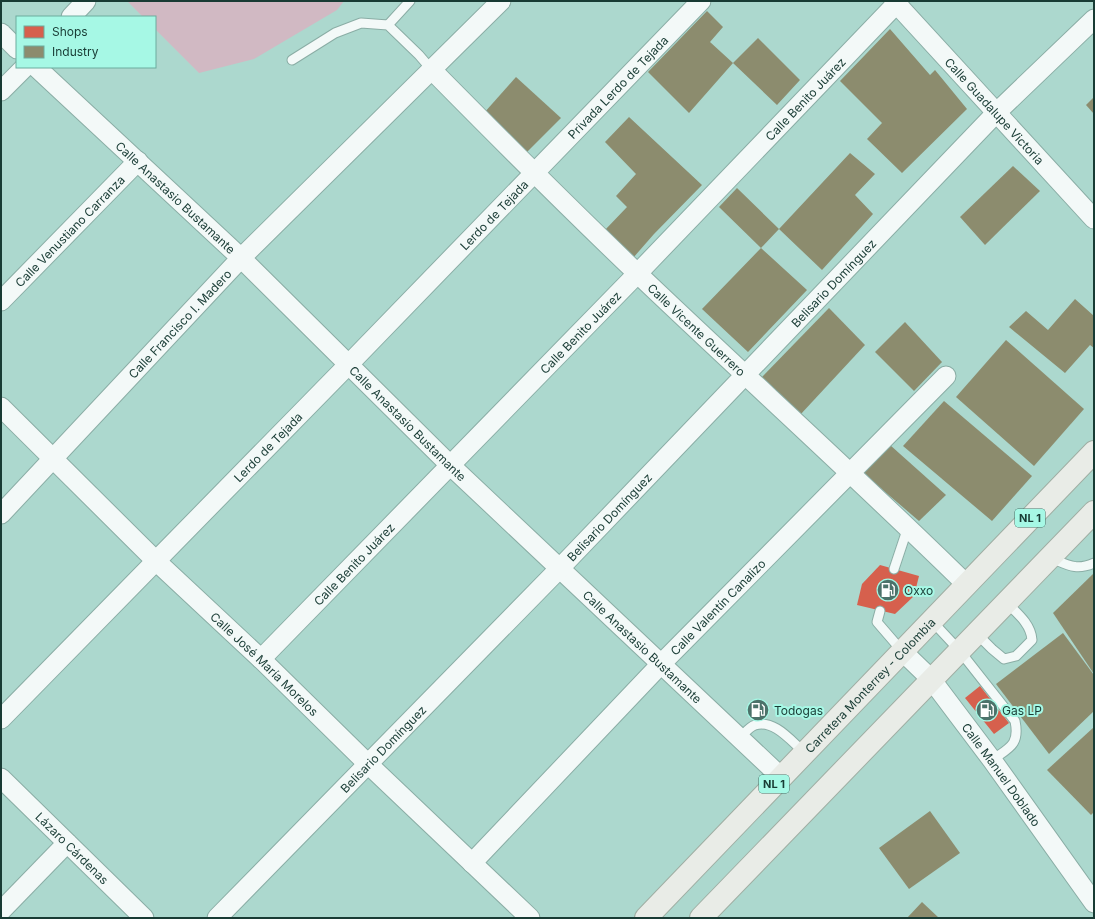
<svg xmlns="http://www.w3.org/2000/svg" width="1095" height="919" font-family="Inter,sans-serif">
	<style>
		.green { fill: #d1b9c3 }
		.shops { fill: #d6604d }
		.industry { fill: #8c8c6e }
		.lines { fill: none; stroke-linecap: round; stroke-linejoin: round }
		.service-casing { stroke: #8aada5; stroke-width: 11 }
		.minor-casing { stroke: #8aada5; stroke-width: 21 }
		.primary-casing { stroke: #9faea3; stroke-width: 24 }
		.service { stroke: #f3f9f8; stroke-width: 9 }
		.minor { stroke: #f3f9f8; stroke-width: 19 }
		.primary { stroke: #e9ece7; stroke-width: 22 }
		.labels { text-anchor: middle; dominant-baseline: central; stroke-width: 4; stroke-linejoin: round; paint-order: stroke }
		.shield { fill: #a6f8e5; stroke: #437469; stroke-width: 1 }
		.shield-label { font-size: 11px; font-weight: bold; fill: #183b34 }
		.street-label { font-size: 12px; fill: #183b34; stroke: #a6f8e5 }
		.poi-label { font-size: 12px; fill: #183b34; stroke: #a6f8e5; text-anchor: start }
	</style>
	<rect width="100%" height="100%" fill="#acd8ce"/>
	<polygon class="green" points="127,1 344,1 337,10 254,59 199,73 155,29 155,17 143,17"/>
	<g class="shops">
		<polygon points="880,565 919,576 914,596 895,614 857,605 862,584"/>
		<polygon points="980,686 1009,723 994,734 965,698"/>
		<polygon points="761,699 769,706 755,721 747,713"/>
	</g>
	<g class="industry">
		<polygon points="707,11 723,27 710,42 733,63 758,38 800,80 777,105 733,63 689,113 648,72"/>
		<polygon points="890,29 930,75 935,70 967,109 902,173 867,139 882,123 840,81"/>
		<polygon points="516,77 561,118 526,153 484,113"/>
		<polygon points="1094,97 1094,114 1086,105"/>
		<polygon points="629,117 702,185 654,234 633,258 605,230 627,207 616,196 636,174 605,142"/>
		<polygon points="850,153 875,174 855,195 873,214 822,270 779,229 761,248 807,290 748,352 702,309 761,248 719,207 737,188 779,229"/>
		<polygon points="1013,166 1040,191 985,245 960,217"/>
		<polygon points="1075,299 1094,316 1094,348 1090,345 1065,373 1009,327 1026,311 1048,330"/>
		<polygon points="829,308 865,345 800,415 762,377"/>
		<polygon points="905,322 942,362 914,391 875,352"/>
		<polygon points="1006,340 1084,409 1034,466 956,397"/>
		<polygon points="944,401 1032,476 992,521 903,446"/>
		<polygon points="890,445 946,495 919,521 863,473"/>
		<polygon points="1094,573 1094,674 1053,613"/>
		<polygon points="1063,633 1094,675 1094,711 1049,754 996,684"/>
		<polygon points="1094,727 1094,812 1091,815 1047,770"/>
		<polygon points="930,811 960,853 909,889 879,848"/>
		<polygon points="922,902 939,918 907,918"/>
	</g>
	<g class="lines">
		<g class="service-casing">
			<g id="service">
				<polyline points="388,25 410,1"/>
				<polyline points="292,60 335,33 361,23 388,25 419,55 431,69"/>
				<path d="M1051 558C1068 565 1076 571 1094 563"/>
				<polyline points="894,569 908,527"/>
				<polyline points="880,611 877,622 902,651"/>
				<path d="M931 620 959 650 1015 721C1020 745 1009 748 992 760"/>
				<path d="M976 633 992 649 1004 659 1016 656 1032 640C1031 624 1017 613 1006 602"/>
				<path d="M741 737C745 733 749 727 755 725 774 719 791 741 804 752"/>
			</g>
		</g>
		<g class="minor-casing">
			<g id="minor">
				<path id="s1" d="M894 1 1094 219"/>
				<polyline points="71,17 86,1"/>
				<polyline points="1,33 17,49"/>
				<path id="s2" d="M36 67 241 258 451 466 781 777"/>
				<path id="s3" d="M431 69C499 138 568 207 638 274 747 378 859 479 966 584"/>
				<polyline points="1,91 25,67"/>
				<path id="s4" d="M1 301 138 161"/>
				<path id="s5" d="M1 407 156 561 261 659 368 764 530 918"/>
				<path id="s6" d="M1 514 241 258 501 1"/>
				<path id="s7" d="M902 651 931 679 992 760 1094 903"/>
				<path id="s8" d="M261 659 637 274 899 1"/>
				<path id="s9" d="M1 719 349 364 701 1"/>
				<path id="s10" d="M1 778 144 918"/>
				<path id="s11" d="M472 863 661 664 946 376"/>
				<polyline points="1,911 67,843"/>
				<path id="s12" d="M217 918 560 568 997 112 1094 19"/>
			</g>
		</g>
		<g class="primary-casing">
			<g id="primary">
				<path id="s13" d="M646 918 1094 452"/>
				<polyline points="701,918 1094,512"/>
			</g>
		</g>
		<use href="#service" class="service"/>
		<use href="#minor" class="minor"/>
		<use href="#primary" class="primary"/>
	</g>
	<defs>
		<g id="fuel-disc" transform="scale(1.15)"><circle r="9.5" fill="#4c726a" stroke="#a6f8e5"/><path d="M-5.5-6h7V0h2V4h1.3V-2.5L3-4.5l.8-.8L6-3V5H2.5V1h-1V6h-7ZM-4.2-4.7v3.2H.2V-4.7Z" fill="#fff"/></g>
	</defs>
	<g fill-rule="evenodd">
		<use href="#fuel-disc" x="888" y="590"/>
		<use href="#fuel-disc" x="758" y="710"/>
		<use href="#fuel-disc" x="987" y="710"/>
	</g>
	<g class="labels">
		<g class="shield">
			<rect x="1015" y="509" width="30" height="18" rx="3"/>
			<rect x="759" y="775" width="30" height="18" rx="3"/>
		</g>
		<g class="shield-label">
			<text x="1030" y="518">NL 1</text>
			<text x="774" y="784">NL 1</text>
		</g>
		<g class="street-label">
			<text stroke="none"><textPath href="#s9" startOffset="883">Privada Lerdo de Tejada</textPath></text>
			<text stroke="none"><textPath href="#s8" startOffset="781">Calle Benito Juárez</textPath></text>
			<text stroke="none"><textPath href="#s1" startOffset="149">Calle Guadalupe Victoria</textPath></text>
			<text stroke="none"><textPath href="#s2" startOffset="191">Calle Anastasio Bustamante</textPath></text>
			<text stroke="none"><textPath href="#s9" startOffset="705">Lerdo de Tejada</textPath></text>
			<text stroke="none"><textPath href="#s4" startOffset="98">Calle Venustiano Carranza</textPath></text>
			<text stroke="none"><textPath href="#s12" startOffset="885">Belisario Domínguez</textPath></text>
			<text stroke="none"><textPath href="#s6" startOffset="261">Calle Francisco I. Madero</textPath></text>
			<text stroke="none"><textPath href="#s3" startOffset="372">Calle Vicente Guerrero</textPath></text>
			<text stroke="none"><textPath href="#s8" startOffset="457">Calle Benito Juárez</textPath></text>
			<text stroke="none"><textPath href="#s2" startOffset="515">Calle Anastasio Bustamante</textPath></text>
			<text stroke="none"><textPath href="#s9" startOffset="381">Lerdo de Tejada</textPath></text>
			<text stroke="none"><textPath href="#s12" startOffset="561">Belisario Domínguez</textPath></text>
			<text stroke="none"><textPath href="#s8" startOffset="133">Calle Benito Juárez</textPath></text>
			<text stroke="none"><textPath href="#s11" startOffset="355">Calle Valentín Canalizo</textPath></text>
			<text stroke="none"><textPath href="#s2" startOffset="839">Calle Anastasio Bustamante</textPath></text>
			<text stroke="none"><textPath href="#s5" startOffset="368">Calle José María Morelos</textPath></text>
			<text stroke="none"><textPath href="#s13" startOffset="323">Carretera Monterrey - Colombia</textPath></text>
			<text stroke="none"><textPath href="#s12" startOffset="237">Belisario Domínguez</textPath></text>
			<text stroke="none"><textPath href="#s7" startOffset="159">Calle Manuel Doblado</textPath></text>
			<text stroke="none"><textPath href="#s10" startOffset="100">Lázaro Cárdenas</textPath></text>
		</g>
		<g class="poi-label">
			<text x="904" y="590">Oxxo</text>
			<text x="774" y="710">Todogas</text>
			<text x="1002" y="710">Gas LP</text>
		</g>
	</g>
	<rect width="1095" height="919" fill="none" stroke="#183b34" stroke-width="4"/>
	<rect x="16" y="16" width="140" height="52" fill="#a6f8e5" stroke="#6dac9e"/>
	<rect x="24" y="26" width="20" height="12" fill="#d6604d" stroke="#6dac9e"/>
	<text x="52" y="36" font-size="12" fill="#183b34">Shops</text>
	<rect x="24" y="46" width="20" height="12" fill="#8c8c6e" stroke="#6dac9e"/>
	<text x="52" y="56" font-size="12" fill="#183b34">Industry</text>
</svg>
